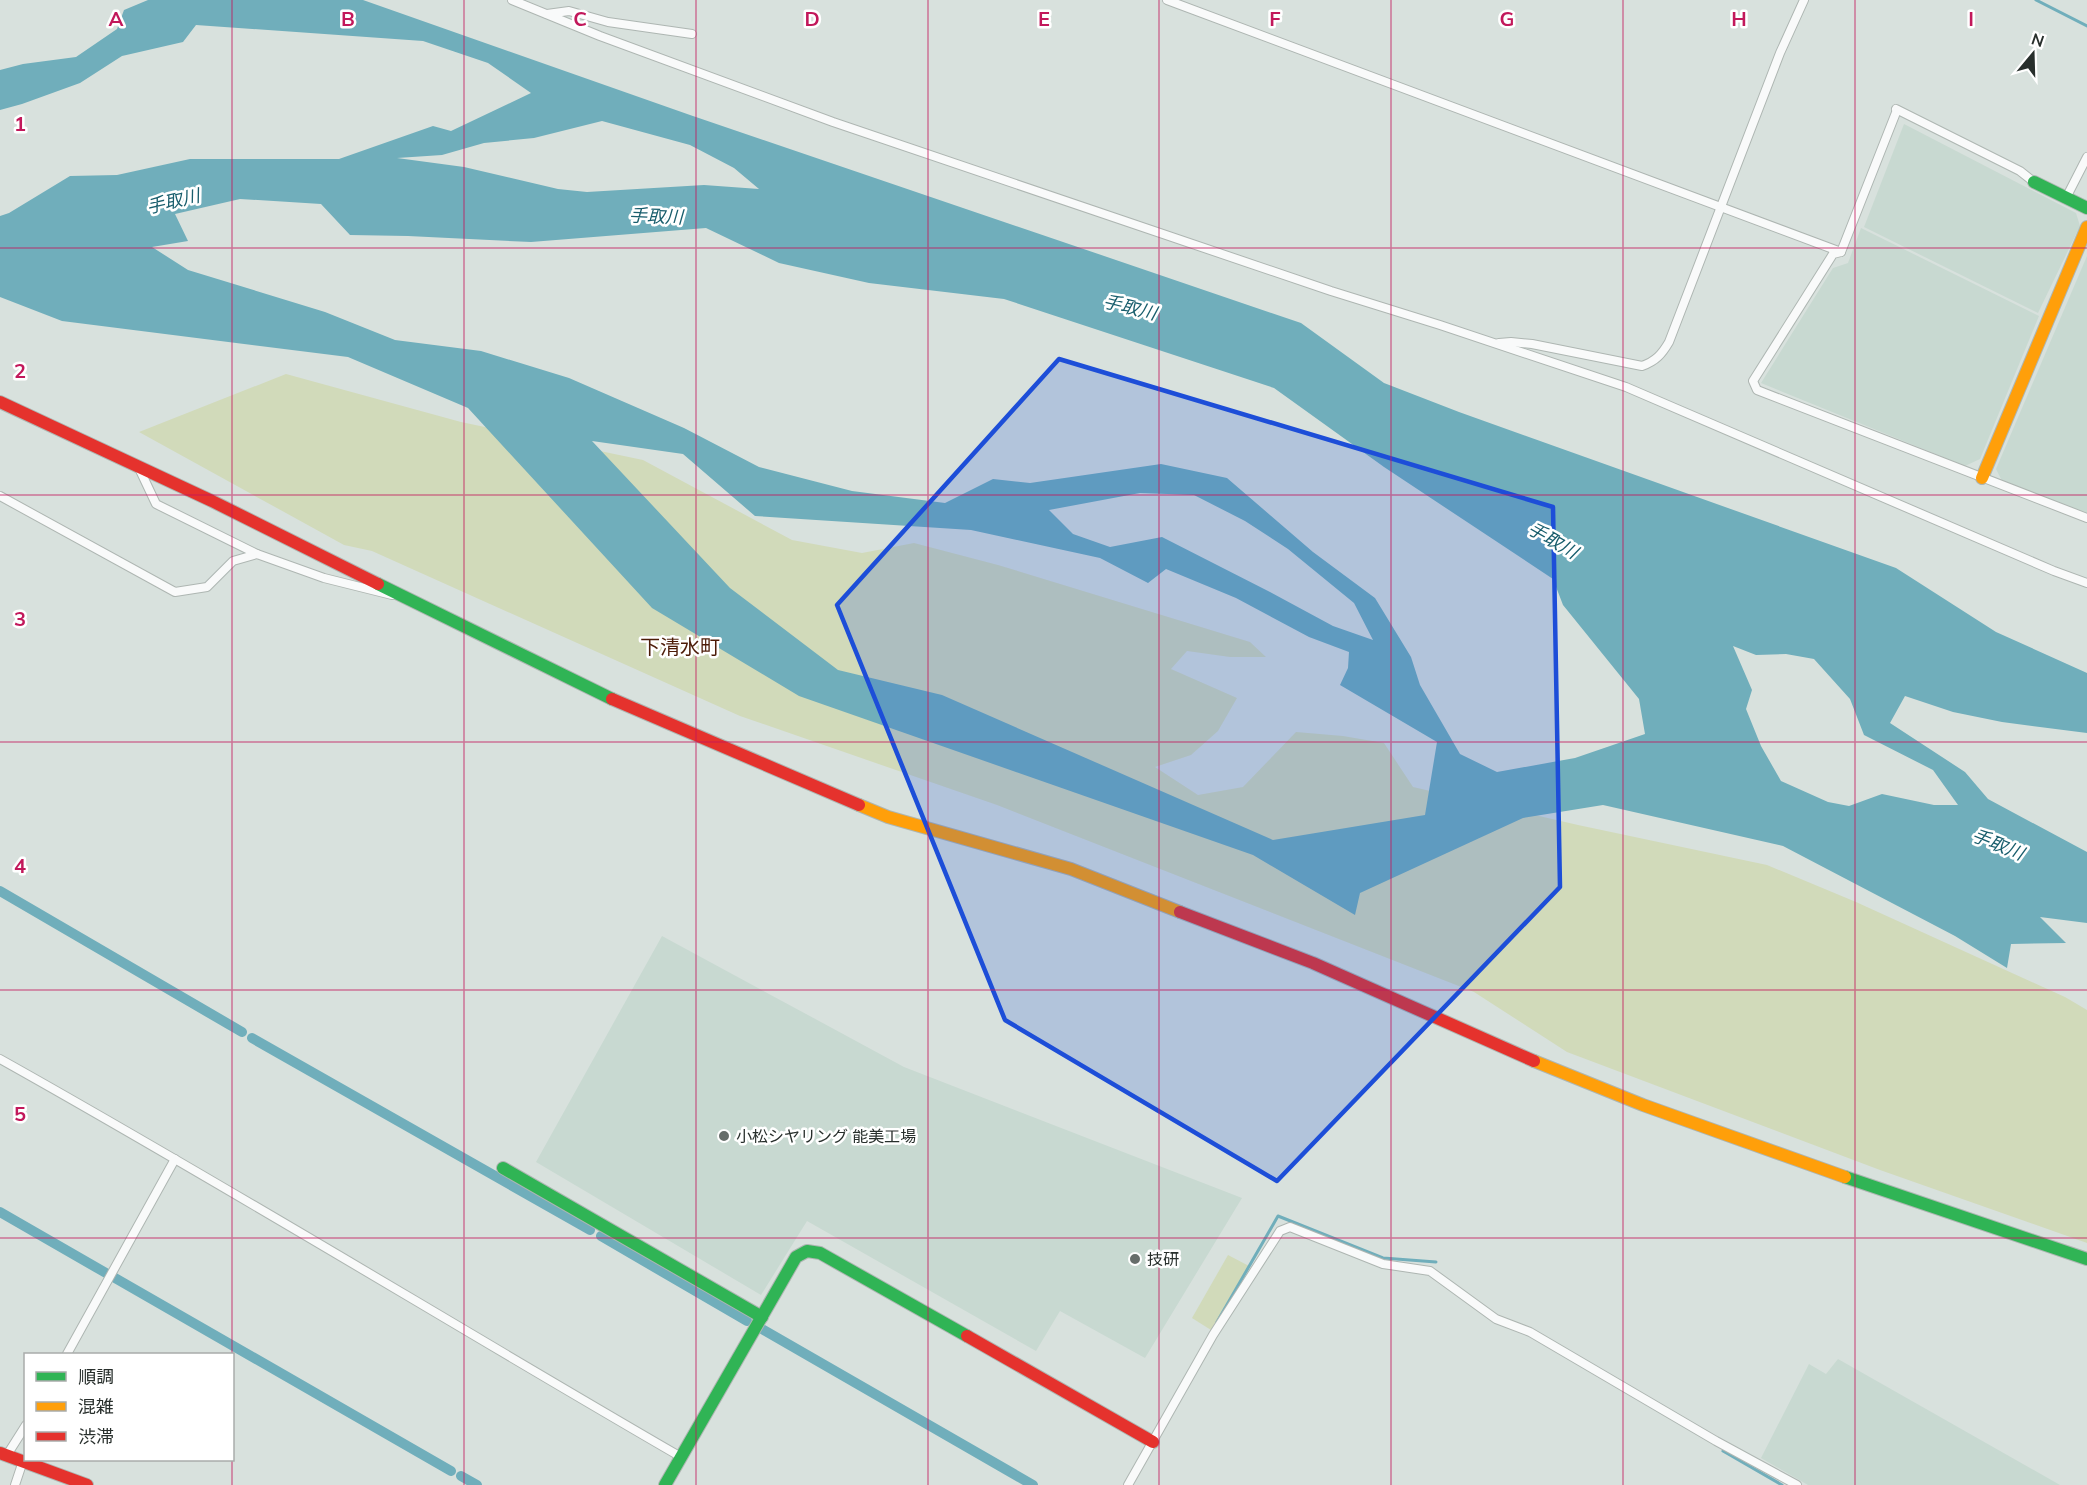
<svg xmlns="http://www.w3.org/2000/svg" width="2087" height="1485" font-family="Mulish,'Noto Sans JP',sans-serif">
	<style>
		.built { fill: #c8d9d1 }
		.green { fill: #d1daba }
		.water { fill: #70aebb; fill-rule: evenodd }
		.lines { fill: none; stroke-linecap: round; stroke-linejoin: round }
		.stream { stroke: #70aebb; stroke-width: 3 }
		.canal { stroke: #70aebb; stroke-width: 10 }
		.street-casing { stroke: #aeb6b2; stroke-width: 10 }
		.fast-casing { stroke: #aeb6b2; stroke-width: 14 }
		.slow-casing { stroke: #aeb6b2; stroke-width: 14 }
		.jam-casing { stroke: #aeb6b2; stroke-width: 14 }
		.street { stroke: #f9fafa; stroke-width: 8 }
		.fast { stroke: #30b455; stroke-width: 12 }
		.slow { stroke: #ff9f0a; stroke-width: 12 }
		.jam { stroke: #e5322d; stroke-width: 12 }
		.marked { fill: #1d4ed8; fill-opacity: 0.2; stroke: #1d4ed8; stroke-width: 4.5; stroke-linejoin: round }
		.grid { fill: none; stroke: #c2185b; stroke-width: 1.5; stroke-opacity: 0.55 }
		.poi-dot { fill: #666d6a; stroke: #fff; stroke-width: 2 }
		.labels { text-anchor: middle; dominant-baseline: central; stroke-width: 5; stroke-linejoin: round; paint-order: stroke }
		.poi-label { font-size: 16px; fill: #282f2c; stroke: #fff; text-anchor: start }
		.water-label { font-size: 18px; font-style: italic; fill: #195e6d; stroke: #fff }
		.quarter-label { font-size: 20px; fill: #4c1b07; stroke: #fff }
		.grid-label { font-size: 20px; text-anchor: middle; font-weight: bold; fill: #c2185b; stroke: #fff; stroke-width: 5; stroke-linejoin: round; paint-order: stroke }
	</style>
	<rect width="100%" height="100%" fill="#d8e1dd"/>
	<g class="built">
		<polygon points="1904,124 2076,213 2080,226 2038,313 1864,227"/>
		<polygon points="1861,228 2039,316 1980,459 1965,466 1761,383 1833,268 1848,263"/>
		<polygon points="2087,256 2087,514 2002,481 1996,469"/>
		<polygon points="662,936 904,1067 1242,1198 1145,1358 1060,1311 1036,1351 807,1221 761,1295 536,1162"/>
		<polygon points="1838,1359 2060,1485 1808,1485 1761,1458 1809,1364 1826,1374"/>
	</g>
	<g class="green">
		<polygon points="286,374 461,422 643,460 792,540 862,553 914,543 998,565 1250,642 1266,657 1230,657 1187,651 1171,669 1237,698 1218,731 1191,755 1155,767 1198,795 1243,787 1296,732 1343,736 1384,743 1413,787 1578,825 1767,865 1856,902 2065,997 2087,1010 2087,1243 1880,1170 1567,1052 1474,992 997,805 740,716 372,551 344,545 139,432"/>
		<polygon points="1228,1255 1249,1266 1211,1330 1192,1318"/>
	</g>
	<path class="water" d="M148 0H363L690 115 1301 323 1384 383 1459 412 1896 568 1996 632 2087 673V733L2002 722 1953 712 1905 696 1890 723 1965 772 1988 799 2087 852V923L2040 917 2066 943 2011 944 2007 968 1955 936 1783 846 1603 805 1523 818 1360 893 1355 915 1253 855 799 696 652 608 468 408 348 357 62 321 0 297V216L9 213 70 176 117 175 190 159H339L433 126 451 131 531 93 488 63 423 41 196 25 183 42 122 56 80 83 22 104 0 110V70L23 64 76 57 117 29 124 10ZM602 121 690 145 734 168 759 189 704 185 587 192 558 189 464 167 397 158 442 155 484 143 534 138ZM240 199 321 204 350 235 408 236 531 242 706 228 779 263 869 283 1004 299 1274 388 1384 467 1553 579 1563 605 1639 699 1645 734 1575 758 1497 772 1460 754 1420 685 1411 657 1375 598 1313 552 1227 478 1161 464 1030 483 993 479 945 503 852 491 759 467 684 428 569 378 481 351 395 340 325 312 188 270 152 247 188 241 175 214ZM592 441 683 454 755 516 971 530 1100 558 1148 583 1166 569 1236 598 1309 637 1349 652 1348 668 1340 685 1437 742 1425 815 1273 840 942 695 838 670 730 588ZM1140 493 1194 495 1245 521 1288 549 1354 603 1373 640 1333 626 1270 592 1162 537 1110 547 1073 534 1049 510ZM1733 646 1756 655 1786 654 1814 659 1850 699 1864 735 1933 770 1958 805H1934L1882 794 1849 806 1828 802 1781 781 1761 746 1746 709 1752 690Z"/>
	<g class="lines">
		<g class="stream">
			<polyline points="2036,0 2087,26"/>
			<polyline points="1217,1322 1278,1216 1383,1258 1436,1262"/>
			<polyline points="1723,1451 1782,1485"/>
		</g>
		<g class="canal">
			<polyline points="0,891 242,1032"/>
			<polyline points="252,1038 590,1230"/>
			<polyline points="0,1212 106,1273"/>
			<polyline points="601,1236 747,1321"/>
			<polyline points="115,1278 451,1471"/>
			<polyline points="762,1329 1033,1485"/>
			<polyline points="461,1476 477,1485"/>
		</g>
		<g class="street-casing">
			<g id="street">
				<polyline points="512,0 600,36 833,122 1331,291 1440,325 1626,387 2054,571 2087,583"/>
				<polyline points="1167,0 1841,252"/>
				<polyline points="547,14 569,11 608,22 692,34"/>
				<polyline points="1896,109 2020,171 2034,182"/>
				<polyline points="1897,110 1841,252 1833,254 1753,381 1757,390 2087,518"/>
				<polyline points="2066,198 2087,157"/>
				<path d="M1499 343 1511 342 1532 344 1642 366C1656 361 1662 354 1669 342L1780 53 1804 0"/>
				<polyline points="138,466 156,504 257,554"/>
				<polyline points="0,496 175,592 207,587 233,561 257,554 324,578 392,595"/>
				<path d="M0 1059C229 1187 453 1325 681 1457"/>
				<polyline points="67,1354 175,1159"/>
				<polyline points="7,1455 26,1425"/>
				<polyline points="15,1485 23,1461"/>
				<polyline points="1128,1485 1213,1335 1280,1231 1290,1227 1383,1264 1430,1271 1496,1319 1530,1332 1716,1441 1797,1485"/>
			</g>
		</g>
		<g class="fast-casing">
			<g id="fast">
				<polyline points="2034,182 2087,208"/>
				<polyline points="378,584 612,699"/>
				<polyline points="503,1168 762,1317"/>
				<polyline points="1845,1177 2087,1259"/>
				<polyline points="665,1485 796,1257 807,1251 820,1253 967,1336"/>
			</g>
		</g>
		<g class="slow-casing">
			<g id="slow">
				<polyline points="1982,478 2087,227"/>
				<polyline points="859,805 888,817 1071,869 1180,912"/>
				<polyline points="1534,1061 1643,1105 1845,1177"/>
			</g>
		</g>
		<g class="jam-casing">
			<g id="jam">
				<polyline points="0,402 212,501 378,584"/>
				<polyline points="612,699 859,805"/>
				<polyline points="1180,912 1313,963 1534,1061"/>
				<polyline points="967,1336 1153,1442"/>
				<polyline points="0,1453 87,1485"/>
			</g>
		</g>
		<use href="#street" class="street"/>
		<use href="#fast" class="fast"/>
		<use href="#slow" class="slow"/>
		<use href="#jam" class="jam"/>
	</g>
	<path class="marked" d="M1059 359 1553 507 1560 887 1277 1181 1005 1020 837 605Z"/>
	<path class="grid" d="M232 0V1354M464 0V1485M696 0V1485M928 0V1485M1159 0V1485M1391 0V1485M1623 0V1485M1855 0V1485M0 248H2087M0 495H2087M0 742H2087M0 990H2087M0 1238H2087M232 1460V1485"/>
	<g class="poi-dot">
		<circle cx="724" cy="1136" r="6"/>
		<circle cx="1135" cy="1259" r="6"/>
	</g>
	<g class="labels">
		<g class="poi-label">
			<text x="736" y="1136">小松シヤリング 能美工場</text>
			<text x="1147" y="1259">技研</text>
		</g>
		<g class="water-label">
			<text transform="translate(173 201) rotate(-13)">手取川</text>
			<text transform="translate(656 216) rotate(2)">手取川</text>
			<text transform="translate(1130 307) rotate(14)">手取川</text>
			<text transform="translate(1553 540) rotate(30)">手取川</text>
			<text transform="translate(1998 844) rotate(22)">手取川</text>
		</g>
		<g class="quarter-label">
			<text x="680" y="646">下清水町</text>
		</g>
	</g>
	<g class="grid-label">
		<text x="116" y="26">A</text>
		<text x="348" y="26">B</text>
		<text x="580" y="26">C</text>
		<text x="812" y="26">D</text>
		<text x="1044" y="26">E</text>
		<text x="1275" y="26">F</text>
		<text x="1507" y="26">G</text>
		<text x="1739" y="26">H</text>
		<text x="1971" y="26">I</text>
		<text x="20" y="131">1</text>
		<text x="20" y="378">2</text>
		<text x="20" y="626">3</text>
		<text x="20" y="873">4</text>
		<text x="20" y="1121">5</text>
	</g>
	<rect x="24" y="1353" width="210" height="108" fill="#ffffff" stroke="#a9acab" stroke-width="1.5"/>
	<rect x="36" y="1372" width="30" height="9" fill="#30b455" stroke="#a9acab" stroke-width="1.5"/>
	<text x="78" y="1383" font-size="18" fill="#282f2c">順調</text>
	<rect x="36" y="1402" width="30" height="9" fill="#ff9f0a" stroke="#a9acab" stroke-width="1.5"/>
	<text x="78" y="1413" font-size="18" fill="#282f2c">混雑</text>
	<rect x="36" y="1432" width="30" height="9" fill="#e5322d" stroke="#a9acab" stroke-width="1.5"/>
	<text x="78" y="1443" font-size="18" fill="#282f2c">渋滞</text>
	<g transform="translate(2033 54) rotate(19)" stroke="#ffffff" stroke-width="4.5" paint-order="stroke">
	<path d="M0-4.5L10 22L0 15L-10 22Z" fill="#282f2c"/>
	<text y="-9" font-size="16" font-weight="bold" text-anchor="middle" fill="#282f2c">N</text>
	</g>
</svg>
